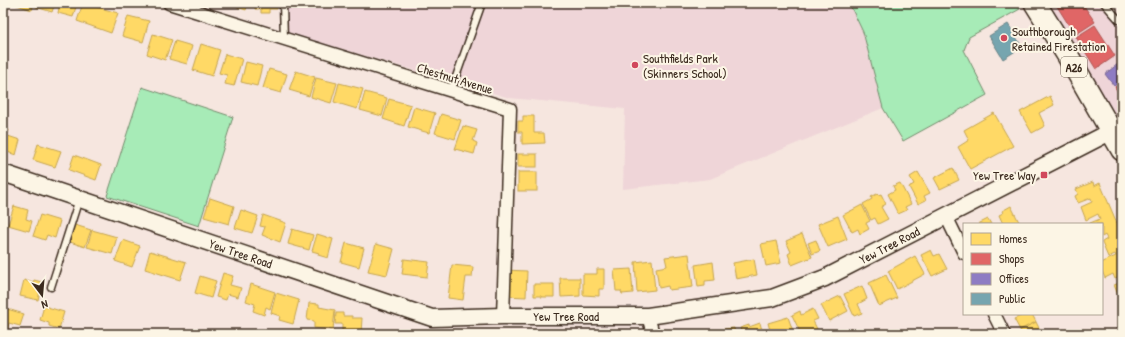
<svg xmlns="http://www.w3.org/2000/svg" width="1125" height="337" font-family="'Patrick Hand',sans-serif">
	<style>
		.built { fill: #efd5d8 }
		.green { fill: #a7ebb7; stroke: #718a6a }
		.homes { fill: #ffd966; stroke: #c4a450 }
		.shops { fill: #e06666; stroke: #ae5450 }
		.offices { fill: #8e7cc3; stroke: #756392 }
		.public { fill: #76a5af; stroke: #648084 }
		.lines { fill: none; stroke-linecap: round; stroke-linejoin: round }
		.service-casing { stroke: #3b2a1e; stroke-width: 9 }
		.minor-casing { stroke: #3b2a1e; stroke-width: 15 }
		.tertiary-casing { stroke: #3b2a1e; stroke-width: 19 }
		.trunk-casing { stroke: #3b2a1e; stroke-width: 24 }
		.service { stroke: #fcf5e5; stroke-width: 6 }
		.minor { stroke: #fcf5e5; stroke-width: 12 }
		.tertiary { stroke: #fcf5e5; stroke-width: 16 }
		.trunk { stroke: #fcf5e5; stroke-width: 21 }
		.poi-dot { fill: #d1495b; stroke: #fcf5e5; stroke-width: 1.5 }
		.labels { text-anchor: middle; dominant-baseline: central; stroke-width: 4; stroke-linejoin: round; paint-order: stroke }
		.shield { fill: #fcf5e5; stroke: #75675a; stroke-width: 1 }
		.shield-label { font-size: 12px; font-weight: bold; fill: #3b2a1e }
		.poi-label { font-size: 13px; fill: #3b2a1e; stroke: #fcf5e5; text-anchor: start }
		.street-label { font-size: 13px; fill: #3b2a1e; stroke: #fcf5e5 }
	</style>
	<rect width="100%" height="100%" fill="#f6e6df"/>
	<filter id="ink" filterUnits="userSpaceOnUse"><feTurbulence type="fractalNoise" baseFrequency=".025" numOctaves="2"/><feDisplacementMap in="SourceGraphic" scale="8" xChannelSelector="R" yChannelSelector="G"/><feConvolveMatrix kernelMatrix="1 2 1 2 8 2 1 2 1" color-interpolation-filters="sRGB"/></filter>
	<g filter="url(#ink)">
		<g class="built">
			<polygon points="287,3 849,3 863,32 883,108 710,179 623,189 625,109 510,98 287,33"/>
			<polygon points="1049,3 1111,3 1122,21 1122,130"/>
		</g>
		<g class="green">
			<polygon points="849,3 1016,3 1020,9 969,37 964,50 987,95 903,141 883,108 863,32"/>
			<polygon points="142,87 233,117 199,226 107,196"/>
		</g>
		<g class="homes">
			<polygon points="14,3 34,3 32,10 14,4"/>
			<polygon points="37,3 55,3 52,12 36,7"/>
			<polygon points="60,3 77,3 73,17 58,13"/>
			<polygon points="83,3 118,13 111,33 77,21"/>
			<polygon points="226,3 248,3 246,10"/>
			<polygon points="255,3 277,3 277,9 269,9 269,13 261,13 261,9 255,9"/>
			<polygon points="128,16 149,21 143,42 122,36"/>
			<polygon points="153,34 172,40 165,60 147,54"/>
			<polygon points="175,41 192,46 187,64 169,59"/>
			<polygon points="201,44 220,50 212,76 193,70"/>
			<polygon points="225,54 242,59 234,86 225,84 227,75 219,73"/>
			<polygon points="246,62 262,66 257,86 241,82"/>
			<polygon points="269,69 287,74 281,93 263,88"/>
			<polygon points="296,71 315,77 309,96 289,90"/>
			<polygon points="316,78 337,83 331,103 311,97"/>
			<polygon points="339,83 363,89 357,109 334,102"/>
			<polygon points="365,92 387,98 382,116 360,110"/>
			<polygon points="1050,96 1054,105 1039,113 1045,126 1032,133 1020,112"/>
			<polygon points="389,99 411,105 404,126 383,119"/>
			<polygon points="414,107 435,113 429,133 408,127"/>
			<polygon points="994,113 1013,146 970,169 958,147 969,140 964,130"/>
			<polygon points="441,114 461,120 455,139 435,133"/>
			<polygon points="523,116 534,116 534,133 544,133 545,143 522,144 522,132 518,132 518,121 523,121"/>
			<polygon points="463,126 477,130 473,141 477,143 474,154 455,149"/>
			<polygon points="3,129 9,130 3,148"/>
			<polygon points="8,136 20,140 16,155 4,151"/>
			<polygon points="38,144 61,151 55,167 33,160"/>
			<rect x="518" y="154" width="19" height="13"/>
			<polygon points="74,155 101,165 96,180 69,170"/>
			<polygon points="953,168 959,180 940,189 934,178"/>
			<rect x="518" y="172" width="19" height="19"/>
			<polygon points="918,172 930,193 924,196 926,200 918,204 909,187 914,184 910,177"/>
			<polygon points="1093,182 1094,186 1100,183 1122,235 1122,276 1115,279 1113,274 1105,278 1102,271 1102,262 1116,256 1115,254 1108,257 1102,243 1102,242 1107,239 1105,235 1102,237 1102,224 1090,224 1090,223 1100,219 1098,214 1086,220 1081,207 1092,202 1091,198 1078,203 1075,196 1078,194 1076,189"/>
			<polygon points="900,183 911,204 905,207 907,210 898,214 888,194 895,190 893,186"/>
			<polygon points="877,194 878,195 881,194 886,204 881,207 888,219 878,224 875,218 871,220 863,204 872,199 871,197"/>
			<polygon points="210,198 234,206 229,224 204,217"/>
			<polygon points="3,203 7,204 3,221"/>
			<polygon points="862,205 870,221 866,223 869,229 860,234 858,229 852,232 843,215"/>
			<polygon points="14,206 28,210 26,219 32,221 29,231 8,225"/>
			<polygon points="1011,206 1020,224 1003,224 999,215 1003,213 1002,211"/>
			<polygon points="241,210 258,216 252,233 235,228"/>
			<polygon points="40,215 60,221 55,238 47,235 45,240 33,236"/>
			<polygon points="263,215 286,223 280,242 262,235 265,227 260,226"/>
			<polygon points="838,216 847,239 828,247 818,224"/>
			<polygon points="988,219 991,224 978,224"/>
			<polygon points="75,225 91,230 85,247 70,242"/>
			<polygon points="292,229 313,235 309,250 288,244"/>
			<polygon points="92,230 117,237 112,254 87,247"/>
			<polygon points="317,234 333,239 328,258 318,255 319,253 312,251"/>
			<polygon points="802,234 812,257 792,265 788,254 791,252 786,241"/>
			<polygon points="123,240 140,246 132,267 115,261"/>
			<polygon points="816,240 820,251 812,254 808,243"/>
			<polygon points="776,241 781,263 766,266 761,244"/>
			<polygon points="346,243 364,248 359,267 341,262"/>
			<polygon points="376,244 394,249 387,275 368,271"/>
			<polygon points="931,250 934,256 939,254 947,269 932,276 921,255"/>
			<polygon points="150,251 186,262 180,280 145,269"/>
			<polygon points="689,254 693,287 669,290 668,286 659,288 656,268 667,266 665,257"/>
			<polygon points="915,256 925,274 897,289 888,271"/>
			<polygon points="404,259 429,262 427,277 402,274"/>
			<polygon points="754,259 757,275 736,279 733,263"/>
			<polygon points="652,260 655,290 637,292 635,262"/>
			<polygon points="713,262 715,280 705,281 705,286 698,287 695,265"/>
			<polygon points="452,265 473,267 472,277 466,277 463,300 448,298"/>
			<polygon points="597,269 604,269 604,289 599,289 599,296 583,295 583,274 597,274"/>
			<polygon points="631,269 633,293 622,294 621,291 616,291 614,270"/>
			<polygon points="505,270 527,271 526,297 505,296"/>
			<polygon points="223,273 233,276 230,285 241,288 238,297 228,294 226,300 216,297"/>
			<polygon points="886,275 897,298 879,306 869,283"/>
			<polygon points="200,276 216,281 211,298 195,293"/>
			<polygon points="560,278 580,278 580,296 561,297"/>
			<polygon points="24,280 33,283 34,280 42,282 38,300 20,296"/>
			<polygon points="1122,282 1122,296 1119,297 1114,285"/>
			<polygon points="251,284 275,292 270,309 266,307 264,315 253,311 255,304 246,301"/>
			<polygon points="534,284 554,284 554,297 541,297 541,296 534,296"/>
			<polygon points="862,286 867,299 858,304 862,313 854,316 844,294"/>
			<polygon points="276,293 299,300 293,324 279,320 280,316 271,313"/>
			<polygon points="840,296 848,311 829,321 821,305"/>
			<polygon points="309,303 319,304 319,307 335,310 333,330 314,328 314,321 307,320"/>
			<polygon points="44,306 64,312 59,329 49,326 49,323 40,320"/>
			<polygon points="4,308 24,314 20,326 9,323 7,331 3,330"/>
			<polygon points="813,309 818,319 813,321 818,331 811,334 801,334 792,315 800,311 801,315"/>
			<polygon points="336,313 343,313 343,316 352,316 352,318 362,318 361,334 342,334 342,324 335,324"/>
			<polygon points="1025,314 1032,314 1036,322 1020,330 1014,319"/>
			<polygon points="788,317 794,334 771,334 768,323"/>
			<polygon points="1036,322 1041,332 1038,334 1022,334 1020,330"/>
			<polygon points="760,323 763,334 742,334 740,328 749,325 749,327"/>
			<polygon points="734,328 735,334 714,334 719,333 718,330"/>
		</g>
		<g class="shops">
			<polygon points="1055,3 1082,3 1095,22 1075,35"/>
			<polygon points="1095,25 1115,56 1096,69 1076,37"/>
			<polygon points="1122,83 1122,99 1115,87"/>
		</g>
		<polygon class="offices" points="1122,61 1122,80 1114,86 1105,74"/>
		<polygon class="public" points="1008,24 1022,47 1003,59 989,36"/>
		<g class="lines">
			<g class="service-casing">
				<g id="service">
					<polyline points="283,3 284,39"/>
					<polyline points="1104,3 1119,20"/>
					<polyline points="451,91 482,3"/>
					<polyline points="51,287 79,199"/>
				</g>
			</g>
			<g class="minor-casing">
				<g id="minor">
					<polyline points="169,3 510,109 503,316"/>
					<polyline points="946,216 964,253"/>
					<polyline points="994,314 1004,334"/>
					<polyline points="648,316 653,334"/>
				</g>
			</g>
			<g class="tertiary-casing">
				<g id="tertiary">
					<path id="s1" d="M3 173 432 318 503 316H648L772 298 825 278 1112 131"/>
				</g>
			</g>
			<g class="trunk-casing">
				<polyline id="trunk" points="1035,3 1068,56 1122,150"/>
			</g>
			<use href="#service" class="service"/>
			<use href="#minor" class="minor"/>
			<use href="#tertiary" class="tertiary"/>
			<use href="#trunk" class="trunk"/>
		</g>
	</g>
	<g class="poi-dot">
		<circle cx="1004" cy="38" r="4"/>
		<circle cx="635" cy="65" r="4"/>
		<rect x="1040" y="171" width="8" height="8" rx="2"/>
	</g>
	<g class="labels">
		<rect class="shield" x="1061" y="57" width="26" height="20" rx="3"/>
		<g class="shield-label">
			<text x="1074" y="67">A26</text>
		</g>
		<g class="poi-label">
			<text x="1012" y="31">Southborough<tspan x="1012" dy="15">Retained Firestation</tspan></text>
			<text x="643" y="58">Southfields Park<tspan x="643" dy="15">(Skinners School)</tspan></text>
			<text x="1036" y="175" text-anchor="end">Yew Tree Way</text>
		</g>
		<g class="street-label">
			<text transform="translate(455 78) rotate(17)">Chestnut Avenue</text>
			<text stroke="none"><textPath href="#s1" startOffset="923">Yew Tree Road</textPath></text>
			<text stroke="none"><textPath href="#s1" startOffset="251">Yew Tree Road</textPath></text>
			<text stroke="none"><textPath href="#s1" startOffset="587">Yew Tree Road</textPath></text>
		</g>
	</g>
	<rect width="1125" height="337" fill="none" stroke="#fcf5e5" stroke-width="16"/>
	<rect x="8" y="8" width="1109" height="321" fill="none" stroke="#3b2a1e" stroke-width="1.5" filter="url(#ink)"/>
	<rect x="963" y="223" width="140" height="92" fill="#fcf5e5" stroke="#afa495"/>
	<rect x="971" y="233" width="20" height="12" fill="#ffd966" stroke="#afa495"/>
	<text x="999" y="243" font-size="12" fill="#3b2a1e">Homes</text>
	<rect x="971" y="253" width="20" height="12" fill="#e06666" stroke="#afa495"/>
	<text x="999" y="263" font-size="12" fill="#3b2a1e">Shops</text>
	<rect x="971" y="273" width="20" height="12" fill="#8e7cc3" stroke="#afa495"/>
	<text x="999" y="283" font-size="12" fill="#3b2a1e">Offices</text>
	<rect x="971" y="293" width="20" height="12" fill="#76a5af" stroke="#afa495"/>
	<text x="999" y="303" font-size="12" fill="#3b2a1e">Public</text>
	<g transform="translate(42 295) rotate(164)" stroke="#fcf5e5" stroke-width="3" paint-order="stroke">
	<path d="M0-3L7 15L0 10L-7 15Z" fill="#3b2a1e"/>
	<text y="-6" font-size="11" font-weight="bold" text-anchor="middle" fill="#3b2a1e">N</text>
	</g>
</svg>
